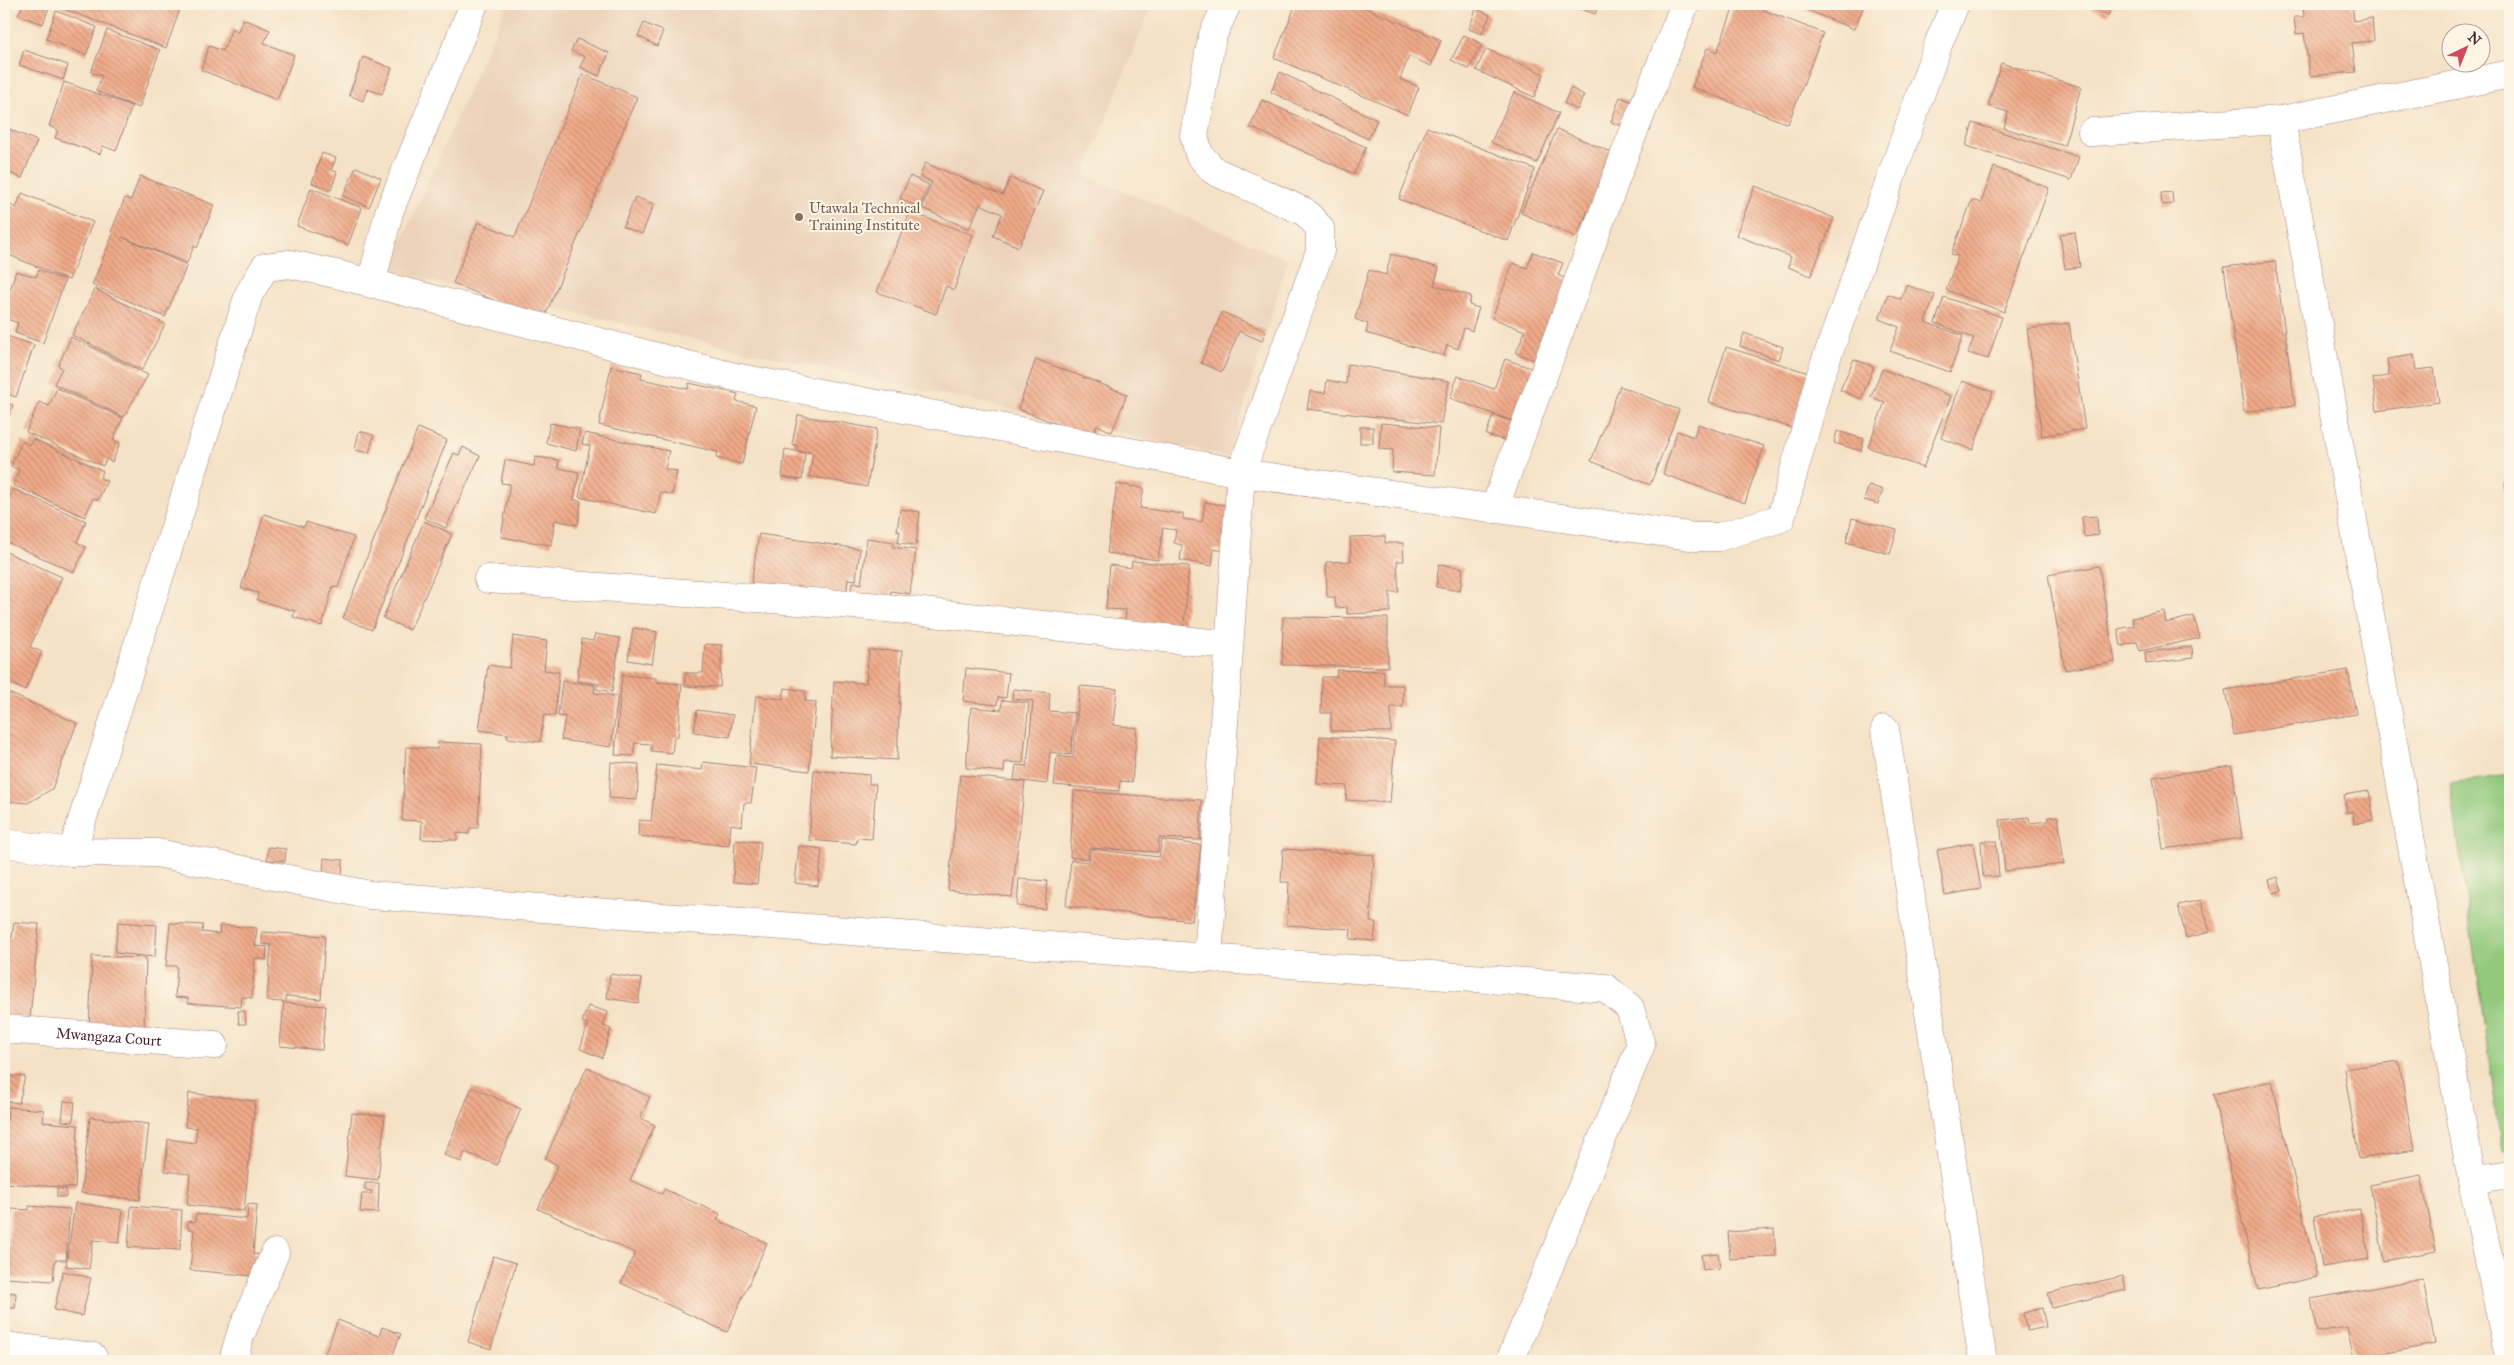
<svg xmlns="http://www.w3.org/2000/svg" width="2514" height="1365" font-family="'IM FELL Great Primer',serif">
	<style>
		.built { fill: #ecd2b9 }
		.green { fill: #92c97c; stroke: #6e7454 }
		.building { fill: url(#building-back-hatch) }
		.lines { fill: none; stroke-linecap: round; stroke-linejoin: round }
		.minor-casing { stroke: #a08078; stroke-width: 29 }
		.minor { stroke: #fff; stroke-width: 28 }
		.education-dot { fill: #8d6e63; stroke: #fcf5e5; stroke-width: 2 }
		.labels { text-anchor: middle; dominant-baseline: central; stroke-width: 4; stroke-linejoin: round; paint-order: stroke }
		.education-label { font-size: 15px; fill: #785e54; stroke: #fcf5e5; text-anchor: start }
		.street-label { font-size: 15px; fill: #4a1f2b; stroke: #fcf5e5 }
	</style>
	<defs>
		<pattern id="building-back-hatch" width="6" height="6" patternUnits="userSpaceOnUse" patternTransform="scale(1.25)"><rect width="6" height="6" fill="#f0aa89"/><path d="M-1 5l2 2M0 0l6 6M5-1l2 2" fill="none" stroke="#c48a70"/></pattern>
	</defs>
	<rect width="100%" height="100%" fill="#fcf5e5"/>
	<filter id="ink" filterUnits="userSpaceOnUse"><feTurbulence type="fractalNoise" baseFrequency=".02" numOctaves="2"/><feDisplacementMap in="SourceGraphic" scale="10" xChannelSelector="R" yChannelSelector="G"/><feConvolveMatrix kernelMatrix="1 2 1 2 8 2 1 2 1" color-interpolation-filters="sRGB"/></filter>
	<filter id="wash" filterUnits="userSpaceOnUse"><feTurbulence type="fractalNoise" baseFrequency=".0096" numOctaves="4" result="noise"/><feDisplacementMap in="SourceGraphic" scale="20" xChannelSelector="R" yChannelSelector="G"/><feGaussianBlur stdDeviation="1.12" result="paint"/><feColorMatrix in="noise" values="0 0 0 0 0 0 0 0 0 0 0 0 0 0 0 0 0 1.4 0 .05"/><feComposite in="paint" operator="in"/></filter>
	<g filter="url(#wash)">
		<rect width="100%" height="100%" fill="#f5e2c6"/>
		<polygon class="built" points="507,4 1152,4 1084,175 1288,259 1229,457 388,272"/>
		<polygon class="green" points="2510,775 2510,1151 2502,1152 2450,783"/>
		<g id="blocks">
			<g class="building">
				<polygon points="23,4 50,4 43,24 18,15"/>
				<polygon points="52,4 182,4 166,48"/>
				<polygon points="1296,4 1356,4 1441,40 1431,66 1409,56 1400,79 1419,87 1408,115 1274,58"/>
				<polygon points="1567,4 1599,4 1595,14"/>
				<polygon points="1735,4 1748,4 1823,33 1788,124 1692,87 1707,48 1717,52"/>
				<polygon points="1792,4 1865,4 1854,29"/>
				<polygon points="2082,4 2113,4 2108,15"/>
				<polygon points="2303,4 2352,4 2354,21 2372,18 2374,41 2352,43 2356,72 2310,76 2304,33 2296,34 2294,17 2304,17"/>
				<polygon points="1476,9 1490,15 1482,34 1469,29"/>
				<polygon points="56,11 97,27 86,55 46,39"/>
				<polygon points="243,19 270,30 264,43 294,55 277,100 201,70 209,46 223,51 232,28 238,32"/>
				<polygon points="644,23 663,31 657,46 638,36"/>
				<polygon points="107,30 160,50 139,108 96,91 102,76 91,72"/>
				<polygon points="1464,35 1482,44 1469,69 1451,60"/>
				<polygon points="577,39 609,53 599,76 580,67 585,57 571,51"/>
				<polygon points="1486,49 1544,74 1534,97 1476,70"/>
				<polygon points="24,50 68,65 63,80 19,65"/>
				<polygon points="363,57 392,68 382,94 367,89 363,101 349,95"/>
				<polygon points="2001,63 2081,87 2064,146 2004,128 2008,112 1988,106"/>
				<polygon points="1280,72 1377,120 1368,139 1271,92"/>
				<polygon points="583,74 637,97 543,321 453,283 478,222 515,237"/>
				<polygon points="64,82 132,106 116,151 103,146 100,154 55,138 58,130 49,126"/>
				<polygon points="1571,88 1584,95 1577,110 1564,103"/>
				<polygon points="1514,92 1559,113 1537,163 1491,142"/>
				<polygon points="1620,97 1640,104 1631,129 1611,122"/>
				<polygon points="1262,100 1366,147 1354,174 1250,127"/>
				<polygon points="1973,123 2079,157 2071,180 1966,146"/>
				<polygon points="4,127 37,141 22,178 4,171"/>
				<polygon points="1427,127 1535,169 1508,241 1399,199"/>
				<polygon points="1557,129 1611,152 1604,169 1614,173 1597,215 1588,211 1576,237 1521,213"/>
				<polygon points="322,153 336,158 331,170 337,172 331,190 312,183"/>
				<polygon points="925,163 1003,195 1010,178 1043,191 1019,247 993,236 1002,214 980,204 969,229 922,208 932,182 920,176"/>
				<polygon points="356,167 381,178 369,207 343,196"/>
				<polygon points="1994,167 2049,188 2004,312 1946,290 1958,256 1951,254 1972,200 1981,203"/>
				<polygon points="140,176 214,205 197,248 194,246 187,263 122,237 187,265 165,317 92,285 113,234 111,232 125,198 131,200"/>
				<polygon points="910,176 929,185 920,207 900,199"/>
				<polygon points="1755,186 1834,218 1811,276 1788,267 1791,257 1736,235"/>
				<polygon points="311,188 362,208 348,245 297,226"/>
				<polygon points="2172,192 2173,204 2162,205 2161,193"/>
				<polygon points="22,193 93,222 69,280 4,253 4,217 9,204 16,208"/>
				<polygon points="635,197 654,204 642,234 623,227"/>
				<polygon points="910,212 973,235 954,290 946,286 936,314 877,292"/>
				<polygon points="2075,232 2080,267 2065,269 2060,234"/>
				<polygon points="1533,252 1563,263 1558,275 1568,280 1537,361 1516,353 1525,331 1492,318 1513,263 1527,268"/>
				<polygon points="1391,254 1439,268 1434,285 1471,296 1469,305 1479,308 1472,331 1464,328 1458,349 1447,345 1444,356 1366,333 1368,324 1355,319 1369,270 1386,275"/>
				<polygon points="2275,261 2295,405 2244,412 2224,267"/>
				<polygon points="39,270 65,280 43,343 15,333 18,323 4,318 4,288 10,290 16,271 36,277"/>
				<polygon points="1906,285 1935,295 1925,322 1963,336 1950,372 1890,351 1899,327 1879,319 1888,294 1901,299"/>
				<polygon points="95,289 165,324 142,370 72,335"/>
				<polygon points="1944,297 2002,317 1988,359 1968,353 1974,338 1935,323"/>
				<polygon points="1222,312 1266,331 1262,341 1239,331 1222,372 1201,363"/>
				<polygon points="2069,323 2085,429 2042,436 2027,329"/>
				<polygon points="1744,333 1783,347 1779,360 1740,346"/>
				<polygon points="4,335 34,345 16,397 4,393"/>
				<polygon points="71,337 148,375 124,417 54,384 62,368 58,366"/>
				<polygon points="1726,347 1809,373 1792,428 1709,402"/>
				<polygon points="2414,355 2416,370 2434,368 2439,402 2377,411 2373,378 2389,376 2387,359"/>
				<polygon points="1036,359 1127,394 1112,432 1097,425 1092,437 1018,409"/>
				<polygon points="1505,359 1534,369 1515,422 1450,398 1458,376 1494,389"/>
				<polygon points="1854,359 1874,367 1861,399 1840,390"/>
				<polygon points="1348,364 1449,381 1441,424 1307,409 1310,391 1325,393 1327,380 1346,384"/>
				<polygon points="611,366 642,373 641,379 688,389 689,383 738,394 736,401 756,406 742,464 716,458 718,452 599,425"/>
				<polygon points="1882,369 1951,396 1923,468 1868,447 1885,402 1871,397"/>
				<polygon points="1962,381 1993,392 1973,450 1941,438"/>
				<polygon points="1620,386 1679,410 1650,485 1591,461"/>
				<polygon points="57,388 123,418 113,440 120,443 112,462 106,459 103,466 26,432 39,402 49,406"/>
				<polygon points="4,402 13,405 4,429"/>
				<polygon points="798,415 877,429 867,487 809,476 813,453 797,450 798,446 792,444"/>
				<polygon points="1493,415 1514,422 1507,441 1486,435"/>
				<polygon points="550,423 580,429 576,451 546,443"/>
				<polygon points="1381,423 1439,428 1435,475 1392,472 1393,450 1379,449"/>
				<polygon points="1698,424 1764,446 1745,503 1663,474 1677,431 1694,437"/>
				<rect x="1360" y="427" width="13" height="16"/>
				<polygon points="418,428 447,440 372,630 343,618"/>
				<polygon points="359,431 374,435 369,453 355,450"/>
				<polygon points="1837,431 1864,439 1861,451 1834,443"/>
				<polygon points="585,433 669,451 665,469 677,471 672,495 661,492 656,514 579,497 590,446 582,444"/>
				<polygon points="33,439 103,471 100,478 107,481 98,500 93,498 85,517 13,485 19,470 11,466 22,441 30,445"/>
				<polygon points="463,447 480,456 446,528 424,518 454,453 459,455"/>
				<polygon points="785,449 805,453 802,480 782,477"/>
				<polygon points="535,457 559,460 558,468 579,472 574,500 581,501 578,525 555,520 551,545 501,537 510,484 501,483 505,460 534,466"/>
				<polygon points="2510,482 2510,501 2507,501 2505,483"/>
				<polygon points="1117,484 1144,488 1140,508 1183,514 1183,519 1202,522 1205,502 1231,506 1224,551 1214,549 1212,566 1180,560 1182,545 1174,543 1176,530 1163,528 1158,560 1107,553"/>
				<polygon points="1869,485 1883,490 1878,504 1864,500"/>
				<polygon points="13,489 86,521 77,542 86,547 74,572 4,541 4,506 5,507"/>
				<polygon points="900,509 920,512 916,545 898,543 900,531 897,531"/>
				<polygon points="264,514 304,527 306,522 354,537 338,588 333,586 322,626 293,617 295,611 257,600 258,593 241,588"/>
				<polygon points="2097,516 2098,535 2084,537 2082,517"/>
				<polygon points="1852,518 1897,530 1890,554 1846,542"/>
				<polygon points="424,521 452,534 410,630 383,618"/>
				<polygon points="759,534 860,549 856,580 848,579 846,598 751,584"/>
				<polygon points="1385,536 1385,543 1403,543 1404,561 1397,561 1399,592 1390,592 1390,612 1347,614 1347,607 1336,608 1335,597 1327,597 1326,562 1351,561 1350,537"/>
				<polygon points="867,538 894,542 893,547 916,550 910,594 891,591 889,602 850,597 852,582 861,584"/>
				<polygon points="4,551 62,577 30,647 42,652 25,690 4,681"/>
				<polygon points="1132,561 1189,566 1184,626 1125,621 1126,610 1106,609 1110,565 1131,568"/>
				<polygon points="1439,564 1463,568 1460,591 1436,587"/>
				<polygon points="2099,566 2115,662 2065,670 2048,575"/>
				<polygon points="2164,611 2166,623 2194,616 2200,638 2140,651 2137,642 2121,646 2118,629 2134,626 2132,618"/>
				<polygon points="1283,617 1388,618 1388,667 1282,665"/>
				<polygon points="633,628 657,632 652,664 628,660"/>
				<polygon points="595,634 620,638 612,692 596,689 598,684 577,681 582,639 593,641"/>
				<polygon points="513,636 547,641 544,670 559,672 555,716 544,715 540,742 507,738 508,734 479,730 488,665 510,668"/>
				<polygon points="705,644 722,645 720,687 685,686 685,673 703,673"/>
				<polygon points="2192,647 2193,658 2146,664 2145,652"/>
				<polygon points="869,650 902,651 897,760 830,756 834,681 866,683"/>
				<polygon points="966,668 1009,673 1006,698 998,697 997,705 963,701"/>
				<polygon points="1337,670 1384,671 1384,685 1403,685 1403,707 1391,707 1391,732 1331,731 1331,713 1321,713 1322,677 1336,677"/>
				<polygon points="2348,670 2356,714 2234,735 2225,690"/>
				<polygon points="622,675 656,678 656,682 682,684 678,737 674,737 672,753 651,751 651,744 635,743 633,756 615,755"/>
				<polygon points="562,681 595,685 594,693 618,696 611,747 561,740 565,717 558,716"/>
				<polygon points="1080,686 1117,689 1113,725 1137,728 1132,782 1120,781 1119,791 1054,785 1057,756 1073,758"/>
				<polygon points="785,688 806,691 805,701 816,702 809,771 749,764 756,696 783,699"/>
				<polygon points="1013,689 1050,693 1049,711 1075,713 1071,755 1050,752 1047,784 1014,780 1016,765 1027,766 1033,701 1012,699"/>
				<polygon points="4,691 77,723 52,789 28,803 4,801"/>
				<polygon points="1002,700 1029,703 1023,763 1005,762 1004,772 966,768 971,707 1001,710"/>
				<polygon points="697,710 733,715 730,737 694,732"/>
				<polygon points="1320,736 1395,741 1390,803 1346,800 1347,786 1317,784"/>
				<polygon points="438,742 482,744 478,828 470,828 469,834 457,833 457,840 421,839 422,821 402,820 406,747 437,749"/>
				<polygon points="611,762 639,764 637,800 609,798"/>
				<polygon points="703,762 756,768 751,803 744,803 742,826 731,824 729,846 638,836 639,820 651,821 657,765 702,770"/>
				<polygon points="2232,766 2242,838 2163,849 2153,777"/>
				<polygon points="814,770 869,775 869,784 876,784 872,839 857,838 856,844 809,840"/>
				<polygon points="960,775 1025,782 1012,897 948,890"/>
				<polygon points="1074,791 1202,800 1200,840 1159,838 1158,852 1089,848 1088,859 1070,857"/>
				<polygon points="2369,791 2374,820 2354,824 2353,812 2347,812 2344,795"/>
				<polygon points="2058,816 2064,864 2005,871 2000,820 2029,817 2030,823 2048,821 2048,817"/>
				<polygon points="735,840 761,842 757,884 733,882"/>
				<polygon points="1162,840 1201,845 1192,921 1066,906 1071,860 1089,862 1091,849 1159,857"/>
				<polygon points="1981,841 1996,841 1999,876 1983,877"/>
				<polygon points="1973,843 1981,889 1945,895 1937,850"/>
				<polygon points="799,846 822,849 818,886 795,883"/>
				<polygon points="268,847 286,849 285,861 267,860"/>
				<polygon points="1283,849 1374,855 1370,922 1376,922 1374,941 1350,939 1351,929 1287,925 1289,882 1281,882"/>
				<polygon points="324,858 343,860 342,879 323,876"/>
				<polygon points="2278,877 2282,891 2273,893 2269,880"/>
				<polygon points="1019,879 1047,881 1045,909 1017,906"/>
				<polygon points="2201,900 2210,932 2186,938 2178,905"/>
				<polygon points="14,922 39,924 30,1018 4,1016 4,936 12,937"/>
				<polygon points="118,922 157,925 155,957 115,953"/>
				<polygon points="170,923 203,925 202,932 219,934 220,925 257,928 255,946 267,947 266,960 255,958 252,998 242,997 241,1007 188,1003 188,998 175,997 177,966 166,966"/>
				<polygon points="262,932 325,936 321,999 286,996 286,1003 326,1006 322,1050 280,1046 284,1002 267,1001 271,945 262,944"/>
				<polygon points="92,956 146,958 144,1034 89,1032"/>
				<polygon points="610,974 642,979 638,1003 607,998"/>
				<polygon points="588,1006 608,1012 603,1026 611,1029 602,1058 580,1049 588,1024 582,1022"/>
				<polygon points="238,1011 245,1011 246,1024 239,1024"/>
				<polygon points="2399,1061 2414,1150 2359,1159 2344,1069"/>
				<polygon points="587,1067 650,1097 640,1118 655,1125 630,1180 662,1194 664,1189 720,1214 717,1220 767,1243 727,1332 621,1283 635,1253 538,1209 558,1165 545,1159"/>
				<polygon points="4,1076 25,1076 19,1103 4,1101"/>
				<polygon points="2272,1081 2317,1277 2258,1290 2213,1094"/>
				<polygon points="472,1087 521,1109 497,1165 465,1152 461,1162 444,1155"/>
				<polygon points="189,1093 255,1101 244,1211 187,1205 190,1174 165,1171 168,1139 195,1143 197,1128 185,1127"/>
				<polygon points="64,1101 75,1102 73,1122 62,1121"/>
				<polygon points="8,1107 44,1110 43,1122 78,1125 75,1188 4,1183 4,1120 7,1120"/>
				<polygon points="352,1113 385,1116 378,1180 345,1176"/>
				<polygon points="90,1117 149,1124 140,1200 81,1193"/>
				<polygon points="2421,1175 2436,1251 2384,1261 2370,1185"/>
				<polygon points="365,1183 379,1183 378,1213 360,1212 362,1194 371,1194 372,1191 365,1190"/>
				<rect x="57" y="1189" width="9" height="8"/>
				<polygon points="75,1203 123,1210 119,1243 93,1240 89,1269 66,1266"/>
				<polygon points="248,1204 257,1205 253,1254 265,1255 264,1277 190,1270 194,1230 188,1229 188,1221 195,1222 196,1214 247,1219"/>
				<polygon points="29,1206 70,1209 66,1260 55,1260 53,1281 6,1278 11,1209 29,1210"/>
				<polygon points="131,1206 182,1210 180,1250 128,1247"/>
				<polygon points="2360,1209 2369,1259 2322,1267 2314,1216"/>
				<polygon points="1774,1229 1776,1256 1730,1259 1728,1232"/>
				<polygon points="1718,1253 1720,1268 1703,1270 1701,1255"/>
				<polygon points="493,1256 516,1263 491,1349 468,1342"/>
				<polygon points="63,1271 91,1278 82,1316 54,1310"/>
				<polygon points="2123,1276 2126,1290 2052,1308 2048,1293"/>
				<polygon points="2423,1279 2435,1344 2354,1359 2347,1327 2317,1332 2311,1299"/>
				<polygon points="4,1292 16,1293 15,1308 4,1308"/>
				<polygon points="2042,1308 2046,1327 2027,1331 2023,1313"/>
				<polygon points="338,1320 379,1336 382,1327 401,1334 390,1361 337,1361 324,1356"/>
			</g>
		</g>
	</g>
	<g filter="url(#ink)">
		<use href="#blocks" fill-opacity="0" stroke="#a08078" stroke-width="1"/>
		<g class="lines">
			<g class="minor-casing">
				<g id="minor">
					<polyline points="2281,120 2472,1180"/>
					<polyline points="2092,132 2281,120 2510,74"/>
					<polyline points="371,284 389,212 474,4"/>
					<polyline points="1494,509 1626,151 1685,4"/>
					<polyline points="488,579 868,606 1229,645"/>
					<polyline points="1885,729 1983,1361"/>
					<polyline points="4,843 72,852 157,853 370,895 1606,988 1630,1008 1641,1045 1510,1361"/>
					<polyline points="72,852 249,294 265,267 290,264 340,275 735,377 1241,473 1696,537 1719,537 1781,518 1820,377 1939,42 1955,4"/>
					<polyline points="1208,958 1241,473 1320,251 1320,228 1305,212 1214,171 1199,154 1194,135 1212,37 1227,4"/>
					<path id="s1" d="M4 1029 214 1045"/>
					<polyline points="4,1346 93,1357"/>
					<polyline points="233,1361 240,1336 275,1253"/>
					<polyline points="2510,1361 2472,1180 2510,1174"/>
				</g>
			</g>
			<use href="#minor" class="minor"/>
		</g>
	</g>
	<circle class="education-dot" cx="799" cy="217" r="5"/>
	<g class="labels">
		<g class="education-label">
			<text x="809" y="208">Utawala Technical<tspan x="809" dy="17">Training Institute</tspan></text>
		</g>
		<g class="street-label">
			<text stroke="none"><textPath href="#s1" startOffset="105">Mwangaza Court</textPath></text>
		</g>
	</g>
	<rect width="2514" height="1365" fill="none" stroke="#fcf5e5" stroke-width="20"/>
	<g transform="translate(2466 48) rotate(43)"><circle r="24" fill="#fcf5e5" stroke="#b59f9b"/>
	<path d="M0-4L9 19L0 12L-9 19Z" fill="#d1495b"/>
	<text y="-8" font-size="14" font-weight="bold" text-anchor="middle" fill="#4a1f2b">N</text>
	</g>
</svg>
